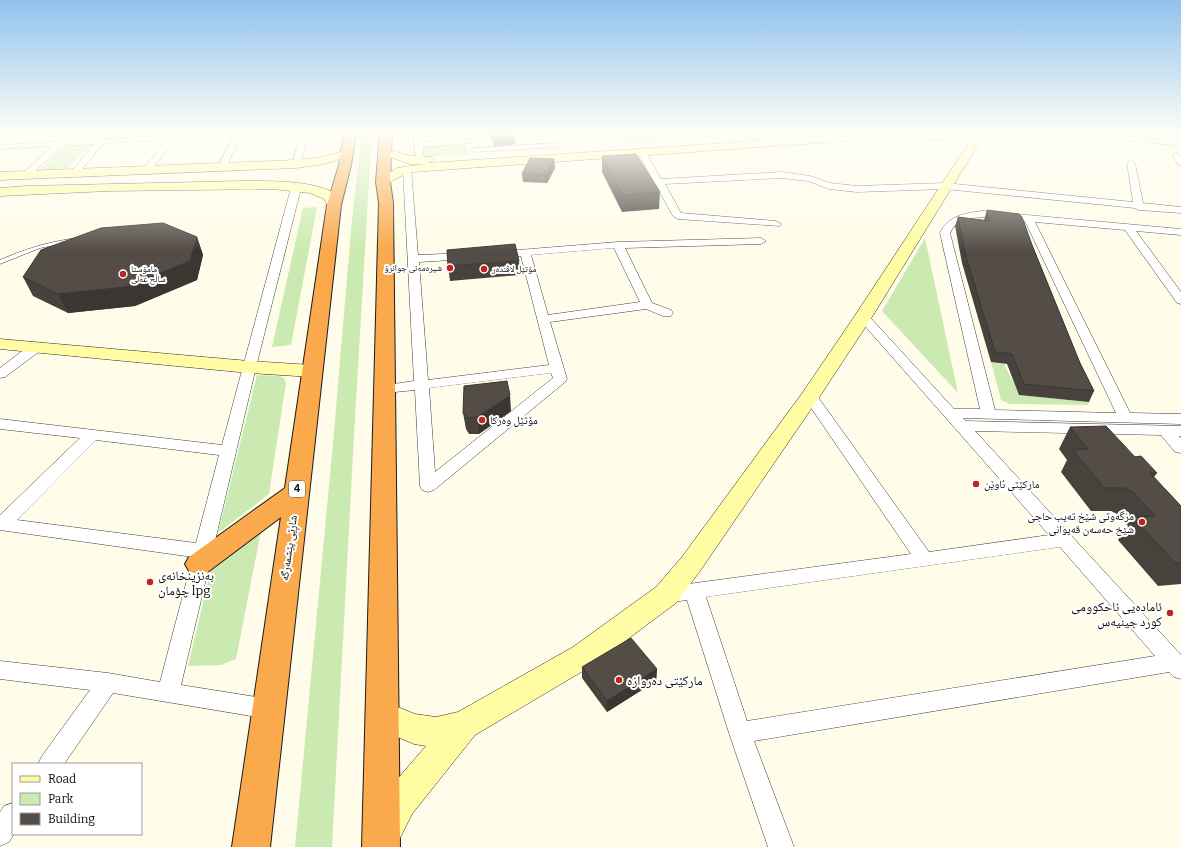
<svg xmlns="http://www.w3.org/2000/svg" width="1181" height="847" font-family="Bitter,'Noto Naskh Arabic',serif">
	<style>
		.green { fill: #cbeab2 }
		.lines { fill: none; stroke-linecap: round; stroke-linejoin: round }
		.lane-casing { stroke: #3e3e3e; stroke-width: 1 }
		.street-casing { stroke: #3e3e3e; stroke-width: 1 }
		.secondary-casing { stroke: #2d2d2d; stroke-width: 1 }
		.highway-casing { stroke: #1c1c1c; stroke-width: 2 }
		.lane { fill: #fff; fill-rule: evenodd }
		.street { fill: #fff; fill-rule: evenodd }
		.secondary { fill: #fffca4; fill-rule: evenodd }
		.highway { fill: #faa94c; fill-rule: evenodd }
		.wall { fill: #48423d }
		.shaded-wall { fill: #3b3632 }
		.building { fill: #544d47; stroke: #3b3632 }
		.poi-dot { fill: #bf241f; stroke: #fff; stroke-width: 1.5 }
		.labels { text-anchor: middle; dominant-baseline: central; stroke-width: 4; stroke-linejoin: round; paint-order: stroke }
		.far-poi-label { font-size: 9px; fill: #0b0b0b; stroke: #fff; text-anchor: start }
		.shield { fill: #fff; stroke: #545454; stroke-width: 1 }
		.shield-label { font-size: 10px; font-weight: bold; fill: #0b0b0b }
		.poi-label { font-size: 11px; fill: #0b0b0b; stroke: #fff; text-anchor: start }
		.street-label { font-size: 11px; fill: #0b0b0b; stroke: #fff }
		.near-poi-label { font-size: 13px; fill: #0b0b0b; stroke: #fff; text-anchor: start }
	</style>
	<rect width="100%" height="100%" fill="#fffce9"/>
	<g class="green">
		<polygon points="362,132 372,132 354,435 332,847 295,847 333,443 352,219"/>
		<polygon points="715,132 732,132 737,136 689,140 684,134"/>
		<polygon points="670,135 675,140 626,144 622,138"/>
		<polygon points="466,143 469,153 464,155 429,157 424,155 422,147"/>
		<polygon points="92,144 68,168 40,170 64,146"/>
		<polygon points="317,207 291,345 272,347 303,208"/>
		<polygon points="925,238 958,393 882,311"/>
		<polygon points="991,362 1004,364 1020,395 1089,402 1088,405 1010,404 1001,400"/>
		<polygon points="257,375 279,376 284,378 286,383 269,494 218,533"/>
		<polygon points="261,531 236,659 221,665 188,666 212,565"/>
	</g>
	<g class="lines">
		<g class="lane-casing">
			<path id="lane" d="M78 238H80V240L40 248 0 264V260C25 249 51 241 78 238Z"/>
		</g>
		<g class="street-casing">
			<g id="street">
				<polygon points="7,132 16,132 0,144 0,138"/>
				<polygon points="172,132 180,132 150,172 147,173 143,170 166,140 104,143 78,174 75,175 71,172 95,144 62,146 29,177 23,177 22,175 23,173 52,146 0,149 0,145 170,135"/>
				<polygon points="235,132 243,132 226,167 225,169 219,169 218,167"/>
				<polygon points="302,132 310,132 300,164 296,167 292,164"/>
				<polygon points="413,132 421,132 422,142 472,139 476,141 472,143 423,147 424,160 420,163 416,160"/>
				<polygon points="649,132 688,132 684,134 614,139 610,137 614,135"/>
				<polygon points="738,132 747,132 754,139 750,141"/>
				<polygon points="798,132 807,132 810,135 806,137"/>
				<polygon points="1060,132 1088,132 1181,142 1181,146 1064,134"/>
				<polygon points="555,143 559,145 558,147 475,152 471,150 475,148"/>
				<polygon points="638,149 644,149 661,179 782,172 810,176 830,183 857,186 945,183 1133,202 1127,163 1131,160 1135,163 1143,203 1181,207 1181,213 1139,210 1135,208 945,189 857,192 829,189 808,181 782,178 665,184 681,213 776,221 781,224 780,226 678,219 673,216 637,151"/>
				<polygon points="1177,153 1181,156 1181,166 1178,165 1173,156"/>
				<path d="M407 166 411 169 418 255 468 253 473 256 468 259 419 262 428 380 549 365 521 256H494L493 254 494 252 618 242 761 238 766 241 761 244 625 248 652 303 671 310 673 313 671 316H663L646 309 550 322 567 379 565 382 434 490 428 492 422 490 420 486 415 390 385 393 380 392 378 389 380 386 414 381 403 169ZM614 248 640 302 548 315 531 255ZM551 373 553 378 435 472 429 388Z"/>
				<path d="M296 185 301 188 256 367 181 685 269 699 277 702 280 709 277 716 269 719 113 693 64 764H38L42 756 90 690 0 679V661L108 673 160 682 193 557 0 530V515L80 438 0 429V419L222 445 291 188ZM96 440 219 455 196 543 17 520Z"/>
				<path d="M982 211 1181 229V235L1136 231 1181 292V304L1177 303 1125 230 1035 222 1130 413 1181 414V424L963 418 966 421 1181 426V436H1179L1181 438V453L1175 452 1161 435 975 431 1181 655V679L1174 677 1169 672 754 741 794 847H768L729 733 687 600 666 603 659 600 656 595 659 590 666 587 911 554 803 396 805 393 810 392 815 393 929 552 1049 535 857 317 859 314H867L954 409H980L940 233C948 216 965 213 982 211ZM982 217 1025 221 1116 413 995 410 950 233C956 220 969 218 982 217ZM1060 547 1155 656 747 721 706 597Z"/>
				<polygon points="35,344 40,345 42,348 40,351 5,377 0,378 0,368 30,345"/>
				<polygon points="13,803 13,834 14,834 9,842 0,846 0,812 4,806"/>
			</g>
		</g>
		<g class="secondary-casing">
			<g id="secondary">
				<polygon points="975,132 986,132 872,317 820,396 700,571 676,603 593,665 475,735 412,814 399,840 387,846 375,840 369,828 388,790 426,746 414,744 372,726 367,716 372,706 383,701 415,714 436,717 458,712 573,647 656,587 682,557 803,392 854,317 970,141 874,139 413,172 405,174 383,186 379,185 377,182 379,179 397,168 424,164 410,164 381,154 379,152 381,150 385,149 411,156 431,157 433,160 428,163 874,133 974,135"/>
				<polygon points="347,150 351,151 353,153 351,155 325,164 296,168 0,180 0,172 296,160 323,157"/>
				<path d="M242 181C267 181 310 180 332 192 337 195 339 200 341 205L339 208H329L324 199 310 193 272 189 108 191 0 196V188L27 186Z"/>
				<polygon points="0,339 249,361 312,365 319,367 322,371 319,375 312,377 249,373 0,349"/>
			</g>
		</g>
		<g class="highway-casing">
			<g id="highway">
				<polygon points="344,132 356,132 351,165 341,205 270,847 232,847 281,517 209,571 199,575 189,571 185,564 189,557 285,488 327,205 339,165"/>
				<polygon points="380,132 392,132 390,182 393,203 400,847 362,847 379,203 376,182"/>
			</g>
		</g>
		<use href="#lane" class="lane"/>
		<use href="#street" class="street"/>
		<use href="#secondary" class="secondary"/>
		<use href="#highway" class="highway"/>
	</g>
	<g class="wall">
		<polygon points="488,132 492,132 493,133 492,132 514,132 515,144 494,146"/>
		<polygon points="602,156 660,192 659,209 622,212 602,172"/>
		<polygon points="554,159 555,168 547,183 523,182 522,174"/>
		<polygon points="987,210 1032,245 1080,363 1094,391 1089,402 1019,395 1007,364 991,362 962,263 955,226 958,217 984,220"/>
		<polygon points="197,237 203,255 197,280 135,306 68,313 33,296 23,277"/>
		<polygon points="519,261 520,275 450,281 448,266"/>
		<polygon points="511,411 479,434 469,434 466,429 463,413"/>
		<polygon points="1070,427 1135,457 1157,473 1154,477 1181,506 1181,584 1158,586 1118,540 1128,526 1119,515 1111,511 1091,511 1061,472 1067,460 1059,449"/>
		<polygon points="582,667 657,669 656,681 607,712 582,678"/>
	</g>
	<g class="shaded-wall">
		<polygon points="492,132 514,132 515,144 494,146"/>
		<polygon points="554,159 555,168 547,183 546,175"/>
		<polygon points="197,237 203,255 197,280 135,306 68,313 58,294"/>
		<polygon points="510,395 511,411 479,434 477,417"/>
		<polygon points="657,669 656,681 607,712 607,701"/>
	</g>
	<g class="building">
		<polygon points="636,154 660,192 622,195 602,156"/>
		<polygon points="530,158 554,159 546,175 522,174"/>
		<polygon points="987,210 1019,214 1022,217 1032,245 1080,363 1094,391 1024,384 1012,354 995,352 965,253 958,217 989,221"/>
		<polygon points="163,223 197,237 190,261 126,287 58,294 23,277 41,250 101,228"/>
		<polygon points="515,244 519,261 448,266 447,250"/>
		<polygon points="507,381 510,395 477,417 467,418 463,413 464,386"/>
		<polygon points="1106,426 1135,457 1141,456 1157,473 1150,473 1181,506 1181,563 1175,563 1133,517 1155,516 1133,492 1125,488 1104,488 1073,450 1088,449 1070,427"/>
		<polygon points="631,638 657,669 607,701 582,667"/>
	</g>
	<linearGradient id="sky" x2="0" y2="1"><stop stop-color="#90c2ee"/><stop offset="0.53" stop-color="#fffef5"/><stop offset="1" stop-color="#fffef5" stop-opacity="0"/></linearGradient>
	<rect width="1181" height="251" fill="url(#sky)"/>
	<g class="poi-dot">
		<circle cx="450" cy="268" r="4"/>
		<circle cx="484" cy="269" r="4"/>
		<circle cx="123" cy="274" r="4"/>
		<circle cx="482" cy="420" r="4"/>
		<circle cx="976" cy="484" r="4"/>
		<circle cx="1142" cy="522" r="4"/>
		<circle cx="150" cy="582" r="4"/>
		<circle cx="1170" cy="613" r="4"/>
		<circle cx="619" cy="680" r="4"/>
	</g>
	<g class="labels">
		<g class="far-poi-label">
			<text x="442" y="268" text-anchor="end">شیرەمەنی جوانرۆ</text>
			<text x="131" y="269">مامۆستا<tspan x="131" dy="10">ساڵح عەلی</tspan></text>
			<text x="492" y="269">مۆتێل لاڤندەر</text>
		</g>
		<rect class="shield" x="289" y="481" width="16" height="16" rx="3"/>
		<g class="shield-label">
			<text x="297" y="489">4</text>
		</g>
		<g class="poi-label">
			<text x="490" y="420">مۆتێل وەرکا</text>
			<text x="984" y="484">مارکێتی ئاوێن</text>
			<text x="1134" y="516" text-anchor="end">مزگەوتی شێخ تەیب حاجی<tspan x="1134" dy="13">شێخ حەسەن قەیوانی</tspan></text>
		</g>
		<g class="street-label">
			<text transform="translate(289 548) rotate(-82)">شاڕێی پێشمەرگە</text>
		</g>
		<g class="near-poi-label">
			<text x="158" y="575">بەنزینخانەی<tspan x="158" dy="15">چۆمان lpg</tspan></text>
			<text x="1162" y="606" text-anchor="end">ئامادەیی ناحکوومی<tspan x="1162" dy="15">کورد جینیەس</tspan></text>
			<text x="627" y="680">مارکێتی دەروازە</text>
		</g>
	</g>
	<rect x="12" y="763" width="130" height="72" fill="#ffffff" stroke="#9d9d9d"/>
	<rect x="20" y="776" width="20" height="6" fill="#fffca4" stroke="#9d9d9d"/>
	<text x="48" y="783" font-size="12" fill="#0b0b0b">Road</text>
	<rect x="20" y="793" width="20" height="12" fill="#cbeab2" stroke="#9d9d9d"/>
	<text x="48" y="803" font-size="12" fill="#0b0b0b">Park</text>
	<rect x="20" y="813" width="20" height="12" fill="#544d47" stroke="#9d9d9d"/>
	<text x="48" y="823" font-size="12" fill="#0b0b0b">Building</text>
</svg>
